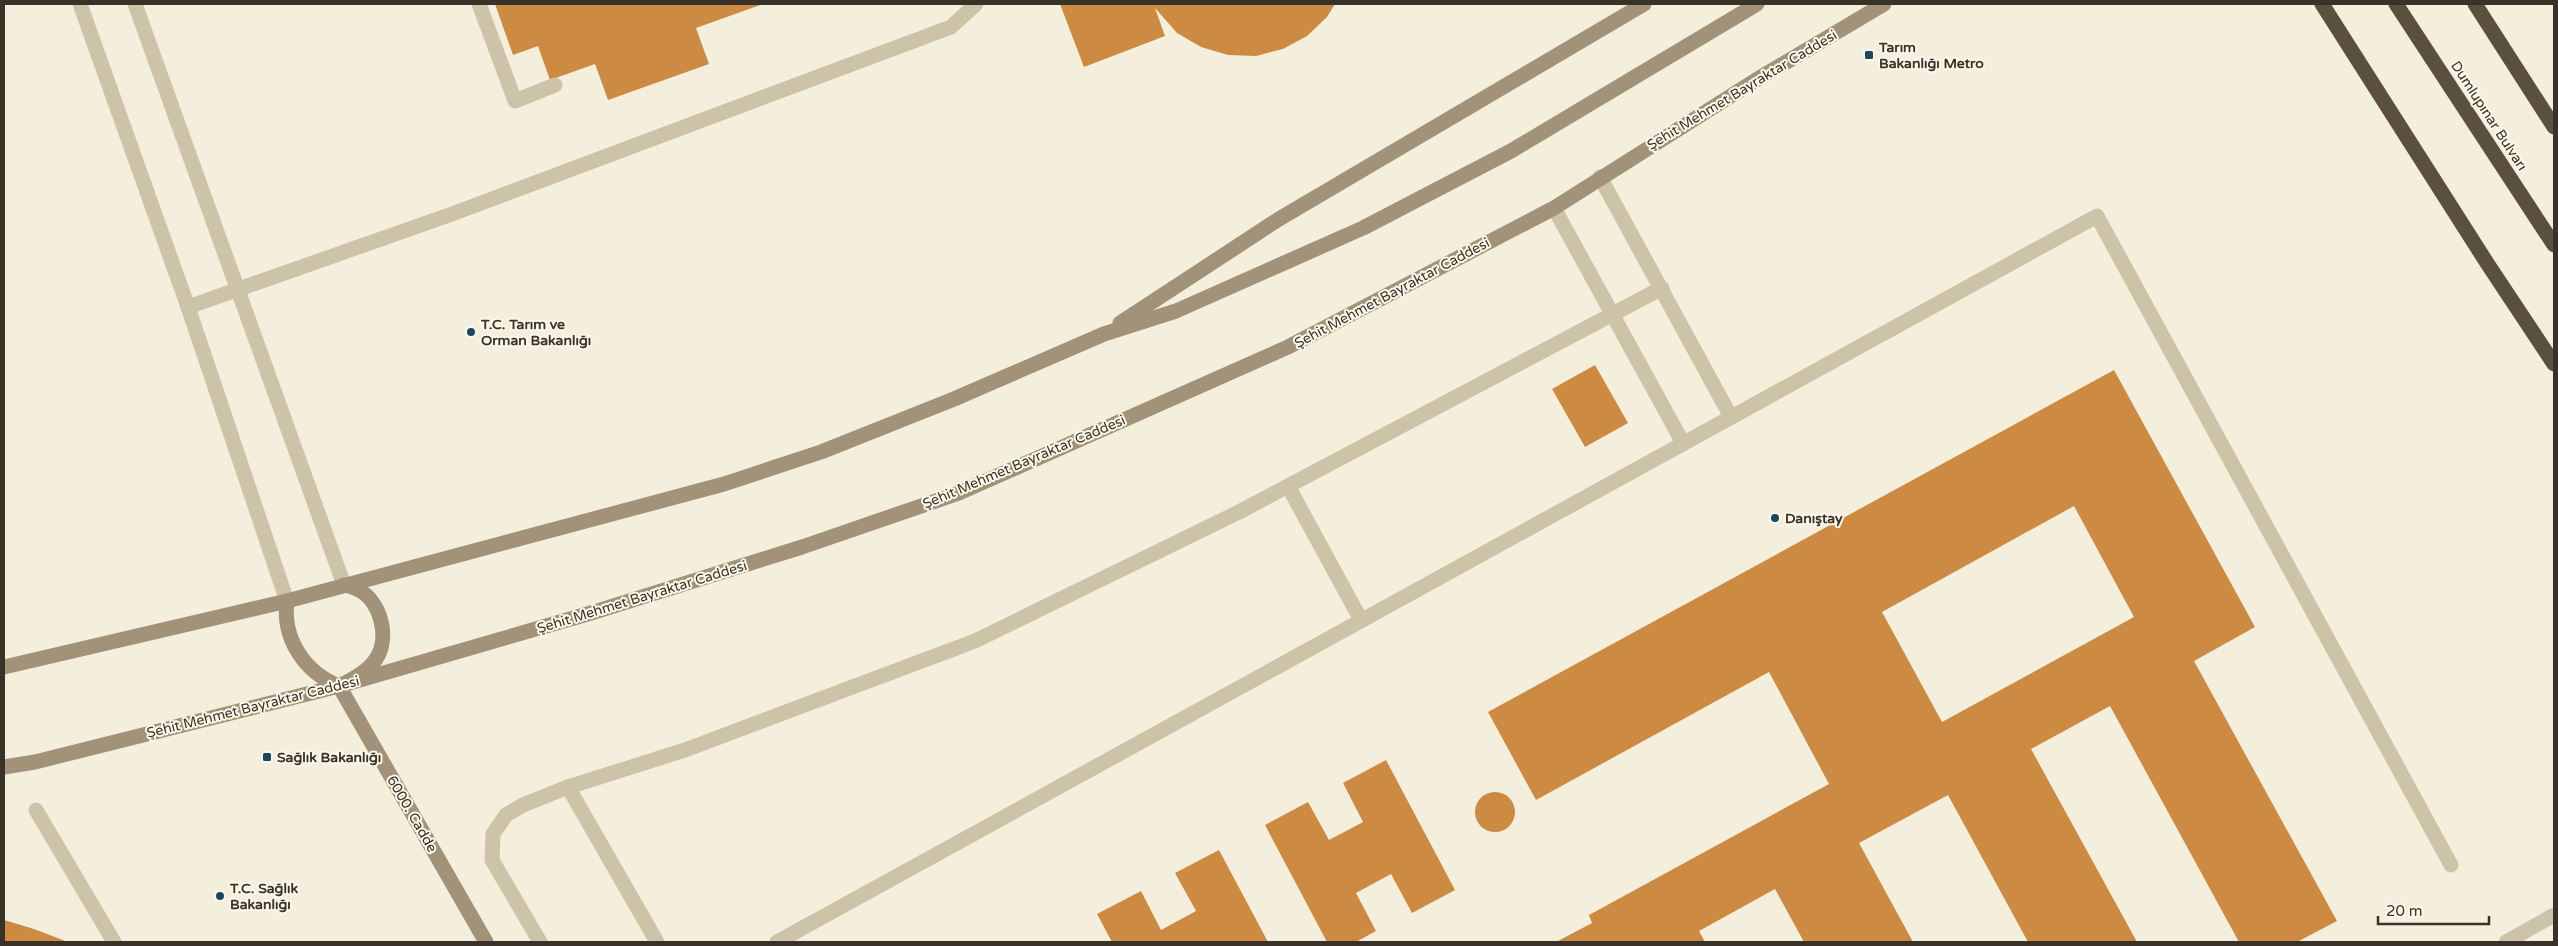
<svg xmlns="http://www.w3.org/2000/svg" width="2558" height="946" font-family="'Varela Round',sans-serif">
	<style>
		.building { fill: #cd8a42; fill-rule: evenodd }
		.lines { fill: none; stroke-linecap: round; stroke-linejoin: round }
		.lane { stroke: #cdc3a8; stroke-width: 15 }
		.street { stroke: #cdc3a8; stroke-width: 15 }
		.secondary { stroke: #a19279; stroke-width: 15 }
		.highway { stroke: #5b4f3f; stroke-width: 15 }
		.poi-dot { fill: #1b475e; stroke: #fbf8ea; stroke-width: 2 }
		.labels { text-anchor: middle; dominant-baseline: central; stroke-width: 4; stroke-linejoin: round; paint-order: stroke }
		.poi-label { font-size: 14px; font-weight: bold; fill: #393229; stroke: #fbf8ea; text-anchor: start }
		.street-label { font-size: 14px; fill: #393229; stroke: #fbf8ea }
	</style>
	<rect width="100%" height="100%" fill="#f4efdd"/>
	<g class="building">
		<polygon points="495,4 763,4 696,28 709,64 608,100 595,64 550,80 538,46 513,55"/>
		<polygon points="1060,4 1335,4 1327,17 1307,36 1283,49 1256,56 1228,55 1201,47 1177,33 1155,8 1165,36 1084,67"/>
		<polygon points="1595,365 1628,423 1585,447 1552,389"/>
		<path d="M2114 370 2255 627 2194 661 2337 921 2297 942H2239L2110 706 2031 749 2137 942H2028L1948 795 1859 843 1913 942H1804L1775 889 1699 931 1705 942H1556L1592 923 1589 915 1829 784 1769 672 1536 800 1488 712ZM2074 506 2134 617 1942 722 1882 612Z"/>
		<polygon points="1386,760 1455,890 1412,913 1391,874 1356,893 1376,931 1356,942 1327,942 1265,825 1308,802 1329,840 1363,822 1343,783"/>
		<circle cx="1495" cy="812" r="20"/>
		<polygon points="1219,850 1268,942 1112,942 1097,914 1141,891 1161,930 1196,911 1175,873"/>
		<polygon points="4,920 34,929 68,942 4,942"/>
	</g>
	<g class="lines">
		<g class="lane">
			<polyline points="80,4 188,307 287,601"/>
			<polyline points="135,4 344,585"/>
			<polyline points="479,4 515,101 555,85"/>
			<polyline points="1600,177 1731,417"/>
			<polyline points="1554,208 1683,443"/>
			<polyline points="188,307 452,214 951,27 976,4"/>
			<polyline points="1288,486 1361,620"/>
			<polyline points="568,787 657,942"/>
			<polyline points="36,810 114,942"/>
			<polyline points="540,942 492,860 493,834 506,815 523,805 568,787 685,750 975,641 1239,512 1662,288"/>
			<polyline points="777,942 2097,216 2451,865"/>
		</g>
		<polyline class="street" points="2506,942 2554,915"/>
		<g class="secondary">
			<polyline points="1120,323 1279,219 1644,4"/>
			<path d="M287 601C282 638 304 672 339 686 352 680 368 672 376 659 390 638 381 602 359 590 354 587 348 586 344 585"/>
			<polyline points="4,667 287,601 724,484 821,452 954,399 1104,334 1176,311 1363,228 1511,151 1757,4"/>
			<polyline points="339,686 486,942"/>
			<polyline points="4,767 35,762 339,686 591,613 802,547 959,493 1288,347 1554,208 1756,80 1884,4"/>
		</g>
		<g class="highway">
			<polyline points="2322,4 2487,263 2554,364"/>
			<polyline points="2396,4 2554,245"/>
			<polyline points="2475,4 2554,127"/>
		</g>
	</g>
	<g class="poi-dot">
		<rect x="1864" y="50" width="10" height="10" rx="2.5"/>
		<circle cx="471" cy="332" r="5"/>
		<circle cx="1775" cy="518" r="5"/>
		<rect x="262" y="752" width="10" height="10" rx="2.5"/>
		<circle cx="220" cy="896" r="5"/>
	</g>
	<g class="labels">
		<g class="poi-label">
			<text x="1879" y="47">Tarım<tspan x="1879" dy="16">Bakanlığı Metro</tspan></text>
			<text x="481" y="324">T.C. Tarım ve<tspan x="481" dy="16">Orman Bakanlığı</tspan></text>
			<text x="1785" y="518">Danıştay</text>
			<text x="277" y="757">Sağlık Bakanlığı</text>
			<text x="230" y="888">T.C. Sağlık<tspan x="230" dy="16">Bakanlığı</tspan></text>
		</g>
		<g class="street-label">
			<text transform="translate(1742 90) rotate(-31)">Şehit Mehmet Bayraktar Caddesi</text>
			<text transform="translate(2489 116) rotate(57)">Dumlupınar Bulvarı</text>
			<text transform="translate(1392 293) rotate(-28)">Şehit Mehmet Bayraktar Caddesi</text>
			<text transform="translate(1024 462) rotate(-23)">Şehit Mehmet Bayraktar Caddesi</text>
			<text transform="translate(642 597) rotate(-17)">Şehit Mehmet Bayraktar Caddesi</text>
			<text transform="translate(253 707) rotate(-14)">Şehit Mehmet Bayraktar Caddesi</text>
			<text transform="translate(412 814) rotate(60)">6000. Cadde</text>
		</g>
	</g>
	<rect width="2558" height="946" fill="none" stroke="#393229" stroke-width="10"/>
	<path d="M2378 916v8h111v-8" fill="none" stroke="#393229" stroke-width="2.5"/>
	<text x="2386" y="916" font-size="15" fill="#393229" stroke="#fbf8ea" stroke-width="4" paint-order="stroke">20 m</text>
</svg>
